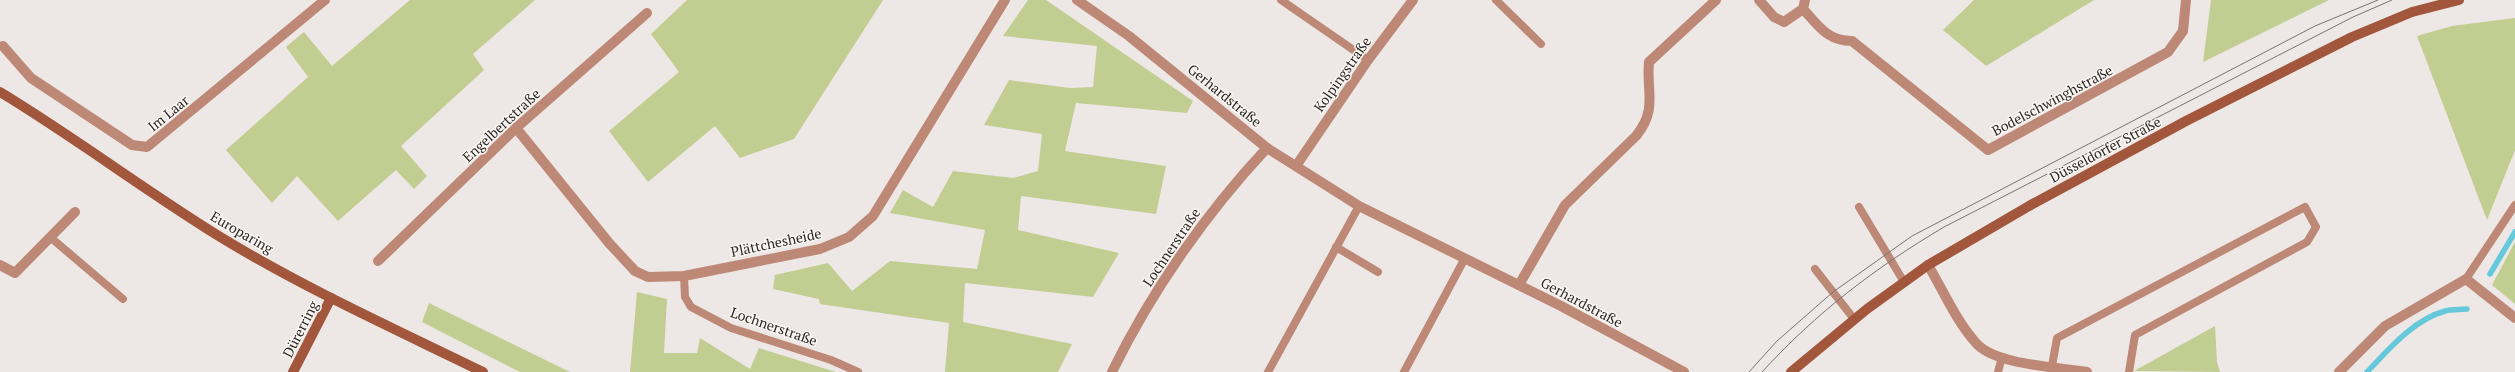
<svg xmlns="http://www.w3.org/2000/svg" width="2515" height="372" font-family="'PT Serif',serif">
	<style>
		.green { fill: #c2cd91 }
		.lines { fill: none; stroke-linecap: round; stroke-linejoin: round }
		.stream { stroke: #65c8db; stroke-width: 5.5 }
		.lane { stroke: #bd8876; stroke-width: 8 }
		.street { stroke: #bd8876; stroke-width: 10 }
		.secondary { stroke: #a2573d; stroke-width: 10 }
		.tram { stroke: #787473; stroke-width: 1 }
		.labels { text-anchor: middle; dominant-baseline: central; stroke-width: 3; stroke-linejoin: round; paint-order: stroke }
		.street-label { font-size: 14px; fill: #2b2928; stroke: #fbf6f2 }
	</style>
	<rect width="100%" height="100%" fill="#ede8e5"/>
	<g class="green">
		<polygon points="410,0 535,0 473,54 484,70 401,146 427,176 414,189 396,170 338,221 297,176 272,203 226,150 308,77 286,47 304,32 332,66"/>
		<polygon points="687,0 883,0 794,139 740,158 715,126 648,182 609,131 679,72 651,34"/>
		<polygon points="1028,0 1046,0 1193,101 1187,113 1076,103 1065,151 1166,166 1156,214 1021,196 1018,230 1119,253 1093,297 965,283 963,322 1072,344 1058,372 945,372 949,323 820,304 819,299 773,289 775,275 828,263 852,291 890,261 977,269 985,230 890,213 903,190 933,207 953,171 1013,178 1038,171 1042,134 984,125 1009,80 1070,88 1093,87 1097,46 1003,36"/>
		<polygon points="1974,0 2094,0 1986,66 1943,30"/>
		<polygon points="2211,0 2329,0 2203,62"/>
		<polygon points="2515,18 2515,150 2487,220 2417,36 2452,26"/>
		<polygon points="2515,242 2515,304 2492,285"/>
		<polygon points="637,292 667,299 664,353 697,353 700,338 750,369 759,348 836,372 630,372"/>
		<polygon points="429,303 570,372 520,372 422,322"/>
		<polygon points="2215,326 2217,362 2220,372 2134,371"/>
	</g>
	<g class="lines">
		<g class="stream">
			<polyline points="2490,274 2515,232"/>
			<path d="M2367 372C2389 349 2413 320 2445 311 2452 309 2460 310 2467 309"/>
		</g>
		<g class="lane">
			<polyline points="1281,0 1368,60"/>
			<polyline points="1496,0 1541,44"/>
			<polyline points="1859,207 1904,282"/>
			<polyline points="50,237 123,299"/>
			<polyline points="1336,247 1378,272"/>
			<polyline points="1815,269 1854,319"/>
			<polyline points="684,276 685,297 691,307 731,328 831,360 858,372"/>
			<polyline points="2466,279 2515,205"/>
			<polyline points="2052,366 2057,338 2305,207 2316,227 2307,242 2135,335 2129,372"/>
			<polyline points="1268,372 1359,206"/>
			<polyline points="1404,372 1465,258"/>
			<polyline points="1998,372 2002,357"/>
		</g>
		<g class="street">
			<polyline points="1077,0 1129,36 1267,148 1359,206 1561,306 1684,372"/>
			<polyline points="1759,0 1774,17 1784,22 1803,9"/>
			<path d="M1805 0 1803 9C1819 26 1827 41 1852 41L1988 150 2168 52 2183 31 2186 0"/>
			<polyline points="3,46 31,78 132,145 147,147 325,0"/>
			<polyline points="516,128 609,243 635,271 648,277 684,276 820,249 849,237 873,216 1005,0"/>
			<polyline points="1296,166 1368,60 1413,0"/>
			<polyline points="378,261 516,128 647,13"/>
			<polyline points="0,265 15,273 75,212"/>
			<path d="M1928 265C1943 290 1956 321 1976 343 1995 365 2058 367 2087 372"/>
			<path d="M1519 285 1565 205 1636 136C1658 109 1646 92 1649 62L1716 0"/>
			<path d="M1112 372C1151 292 1206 213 1267 148"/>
			<polyline points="2339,372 2385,326 2466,279 2515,318"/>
		</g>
		<g class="secondary">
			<path d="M0 92C76 138 147 192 222 238 306 289 395 329 483 372"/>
			<polyline points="293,372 331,298"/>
			<polyline points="1791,372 1867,309 1928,265 2029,206 2186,121 2352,37 2412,12 2459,0"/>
		</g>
		<g class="tram">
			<polyline points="1749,372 1777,341 1833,292 1912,236 2315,26 2378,0"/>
			<path d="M1762 372C1817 312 1875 268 1944 227L2353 17 2392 0"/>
		</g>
	</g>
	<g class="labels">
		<g class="street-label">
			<text transform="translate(1342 74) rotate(-55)">Kolpingstraße</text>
			<text transform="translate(1225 95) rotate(39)">Gerhardstraße</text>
			<text transform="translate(2052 100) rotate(-28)">Bodelschwinghstraße</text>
			<text transform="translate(168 113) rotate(-39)">Im Laar</text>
			<text transform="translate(501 125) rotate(-43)">Engelbertstraße</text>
			<text transform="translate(2105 149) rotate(-28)">Düsseldorfer Straße</text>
			<text transform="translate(242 232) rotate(30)">Europaring</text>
			<text transform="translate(776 242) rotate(-12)">Plättchesheide</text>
			<text transform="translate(1171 247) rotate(-56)">Lochnerstraße</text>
			<text transform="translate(1582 302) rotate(28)">Gerhardstraße</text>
			<text transform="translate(774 326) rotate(19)">Lochnerstraße</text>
			<text transform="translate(300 329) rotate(-63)">Dürerring</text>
		</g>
	</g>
</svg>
